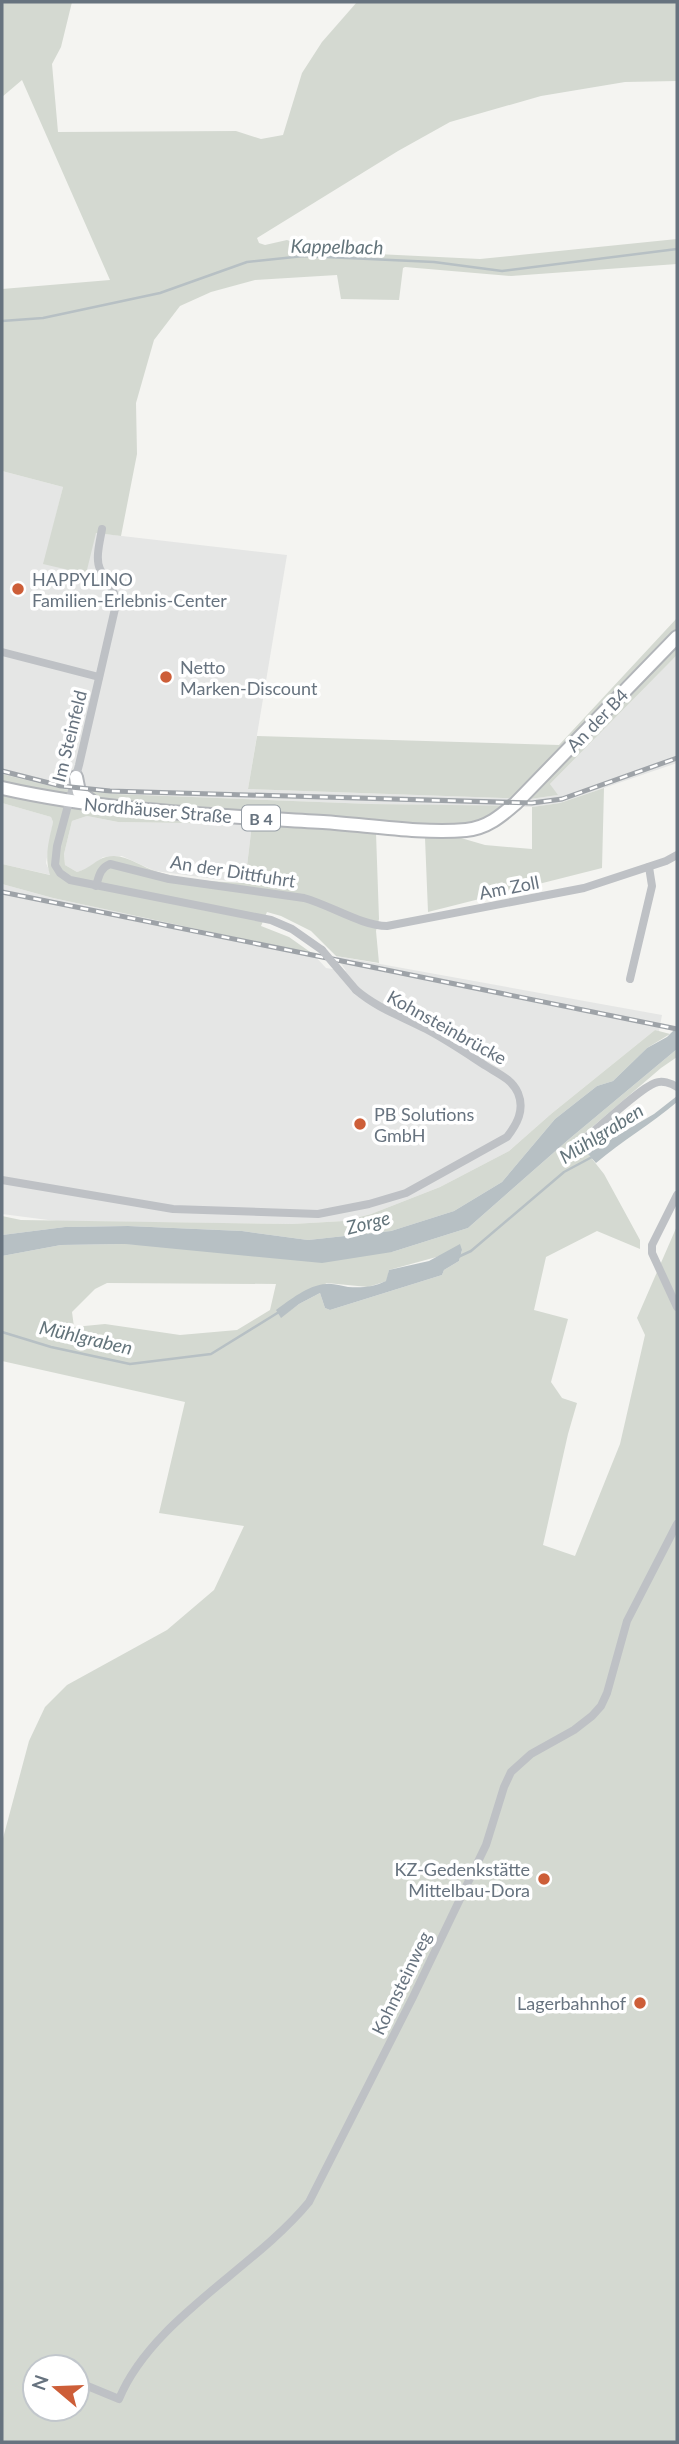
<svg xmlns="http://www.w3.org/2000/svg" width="679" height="2444" font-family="Lato,sans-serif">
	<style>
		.built { fill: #e5e6e5 }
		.green { fill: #d4d9d1; fill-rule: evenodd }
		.water { fill: #b7c0c4 }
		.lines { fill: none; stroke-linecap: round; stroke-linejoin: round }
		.stream { stroke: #b7c0c4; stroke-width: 2.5 }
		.primary-casing { stroke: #b2b5b9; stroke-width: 16 }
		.minor { stroke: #bec1c5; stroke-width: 8 }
		.primary { stroke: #fff; stroke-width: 12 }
		.rail-casing { stroke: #9ea3a8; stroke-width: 5 }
		.rail { stroke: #fff; stroke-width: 2.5; stroke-dasharray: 8; stroke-linecap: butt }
		.minor-bridge { stroke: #bec1c5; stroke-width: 8 }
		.poi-dot { fill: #cd5e38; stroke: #fff; stroke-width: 2.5 }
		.labels { text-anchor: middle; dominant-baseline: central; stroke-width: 7; stroke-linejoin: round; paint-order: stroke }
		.shield { fill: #fff; stroke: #959da5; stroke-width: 2 }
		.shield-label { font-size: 16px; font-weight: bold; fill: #67737f }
		.poi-label { font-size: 18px; fill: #67737f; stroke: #fff; text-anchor: start }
		.street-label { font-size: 18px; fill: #67737f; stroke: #fff }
		.water-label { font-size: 19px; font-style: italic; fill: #63747b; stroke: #fff }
	</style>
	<rect width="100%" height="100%" fill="#f4f4f1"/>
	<g class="built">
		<polygon points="2,471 63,487 44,564 96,533 287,555 248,789 530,799 557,795 550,784 677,655 677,763 560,803 532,807 371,804 116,794 63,789 2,774"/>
		<polygon points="2,803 51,817 53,822 46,863 51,875 2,864"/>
		<polygon points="87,816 118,822 252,824 245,883 155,871 122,856 103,857 89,868 77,872 65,865 64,854 72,821"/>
		<polygon points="2,884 53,898 313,954 326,968 346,971 336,956 662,1015 659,1031 655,1030 551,1114 509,1151 440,1187 371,1214 344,1221 292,1224 56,1221 2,1214"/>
	</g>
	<g class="green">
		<polygon points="2,2 72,2 61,47 52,64 58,132 236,131 261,139 283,135 302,73 322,42 357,2 677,2 677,81 625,82 541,96 450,122 398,151 257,238 259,243 265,245 287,240 315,251 480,259 677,239 677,264 511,276 405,267 403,268 399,300 341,299 337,275 255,280 211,292 180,306 154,340 136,403 137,454 121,536 96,533 86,574 43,564 63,487 2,471 2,289 110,280 22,80 2,97"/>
		<polygon points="677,618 677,655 550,784 558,795 530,799 248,789 257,736 559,745"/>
		<path d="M2 774 63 789 116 794 371 804 522 806 485 833 461 838 485 845 532 849V807L560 803 604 788 602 868 428 912 425 838 376 833 379 919 376 931 379 963 336 956 311 931 281 916 267 912 261 926 289 937 313 954 53 898 2 884V864L50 875C44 856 49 841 53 822L51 817 2 803ZM87 816 118 822 252 824 245 883C218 882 184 880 158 872 140 867 125 852 106 857 97 859 89 869 77 872L65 865 64 854 72 821Z"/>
		<polygon points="655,1030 670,1034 647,1048 613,1081 597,1086 555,1119 502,1182 454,1211 391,1231 308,1240 242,1231 128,1226 65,1227 2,1235 2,1216 21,1220 292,1224 344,1221 371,1214 440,1187 509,1151 551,1114"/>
		<path d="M677 1049V1057L661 1068 577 1140 604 1174 640 1240V1249L597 1231 546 1257 534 1310 568 1319 551 1382 562 1398 577 1403 568 1434 543 1545 575 1556 620 1444 645 1335 637 1318 677 1226V2442H2V1842L29 1741 45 1707 67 1685 167 1630 214 1590 244 1526 159 1513 185 1402 2 1361V1256L61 1245 125 1244 392 1252 468 1228 568 1140ZM462 1250 459 1261 444 1270 442 1275 330 1310 325 1308 320 1293 299 1304 281 1317 277 1311 327 1283 368 1287 387 1281 389 1270ZM107 1283 276 1284 270 1310 237 1330 180 1335 105 1324 74 1327 72 1312 95 1289ZM35 2367H77V2409H35Z"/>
	</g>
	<g class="water">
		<polygon points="677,1027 677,1049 568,1140 468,1228 392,1252 322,1263 125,1244 61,1245 2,1256 2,1235 65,1227 128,1226 242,1231 308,1240 391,1231 454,1211 502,1182 555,1119 597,1086 613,1081 647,1048 667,1037"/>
		<path d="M677 1096V1102C651 1124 622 1141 596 1163L587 1153 654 1114Z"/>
		<path d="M460 1244 462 1250 459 1261 444 1270 442 1275 330 1310 325 1308 320 1293 299 1304 281 1318 276 1310C290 1300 308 1285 326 1284 333 1283 341 1286 348 1287 362 1288 374 1287 386 1281L389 1270 429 1261Z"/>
	</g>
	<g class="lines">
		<g class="stream">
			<polyline points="2,321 43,318 160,293 247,262 304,256 434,262 502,271 677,249"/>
			<polyline points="458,1257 471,1251 564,1172 592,1157"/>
			<polyline points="2,1332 51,1347 130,1364 211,1354 279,1312"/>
		</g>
		<g class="primary-casing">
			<g id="primary">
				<polyline points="76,777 79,792 94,803"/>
				<path d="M2 788C108 812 215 815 323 822 368 825 422 834 466 830 487 828 501 816 516 803L677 637"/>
			</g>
		</g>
		<g class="minor">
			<path d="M102 529C100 541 95 559 100 569 105 580 113 588 117 600L79 765 57 846 55 865 60 873 70 880 271 920 292 929 322 950"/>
			<polyline points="2,652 99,677"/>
			<path d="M96 886C99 876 100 868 110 864L169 879 304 898C330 905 362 926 387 926L584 888 666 861 677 855"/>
			<polyline points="630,979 652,886 649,867"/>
			<path d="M588 1136C603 1124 639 1089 655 1083 662 1080 671 1083 677 1087"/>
			<path d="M2 1180 173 1209 318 1214 369 1204 406 1193 507 1137C517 1124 525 1110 518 1093 512 1079 497 1073 486 1066 466 1053 447 1040 426 1029 401 1016 377 1008 356 990"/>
			<polyline points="677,1195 652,1245 652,1253 677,1307"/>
			<path d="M85 2385 119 2399C152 2319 254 2269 309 2202L413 1997 486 1845 504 1787 511 1772 531 1754 574 1730 592 1716 601 1706 607 1693 627 1621 677 1524"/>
		</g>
		<use href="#primary" class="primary"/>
		<g class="rail-casing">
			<g id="rail">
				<polyline points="2,771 61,786 110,791 532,803 562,799 677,758"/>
				<polyline points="2,892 677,1029"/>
			</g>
		</g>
		<use href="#rail" class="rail"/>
		<polyline class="minor-bridge" points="322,950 356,990"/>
	</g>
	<g class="poi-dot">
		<circle cx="18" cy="589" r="7"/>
		<circle cx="166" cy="677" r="7"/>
		<circle cx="360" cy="1124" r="7"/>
		<circle cx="544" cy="1879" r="7"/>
		<circle cx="640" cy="2003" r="7"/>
	</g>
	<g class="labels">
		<rect class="shield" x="242" y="805.5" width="38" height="25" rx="5"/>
		<g class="shield-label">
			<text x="261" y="818">B 4</text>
		</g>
		<g class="poi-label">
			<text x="32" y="579">HAPPYLINO<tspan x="32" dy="21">Familien-Erlebnis-Center</tspan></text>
			<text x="180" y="667">Netto<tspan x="180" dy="21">Marken-Discount</tspan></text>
			<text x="374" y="1114">PB Solutions<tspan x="374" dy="21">GmbH</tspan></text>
			<text x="530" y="1869" text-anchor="end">KZ-Gedenkstätte<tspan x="530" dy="21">Mittelbau-Dora</tspan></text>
			<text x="626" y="2003" text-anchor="end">Lagerbahnhof</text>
		</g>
		<g class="street-label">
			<text transform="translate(597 720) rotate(-46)">An der B4</text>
			<text transform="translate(69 736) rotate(-76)">Im Steinfeld</text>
			<text transform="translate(158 810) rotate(5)">Nordhäuser Straße</text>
			<text transform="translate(233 871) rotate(9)">An der Dittfuhrt</text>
			<text transform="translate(509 887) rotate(-11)">Am Zoll</text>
			<text transform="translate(447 1027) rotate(29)">Kohnsteinbrücke</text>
			<text transform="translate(401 1983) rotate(-64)">Kohnsteinweg</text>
		</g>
		<g class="water-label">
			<text transform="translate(337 246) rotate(1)">Kappelbach</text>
			<text transform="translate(601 1133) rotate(-32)">Mühlgraben</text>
			<text transform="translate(368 1222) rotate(-14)">Zorge</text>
			<text transform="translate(86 1337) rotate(13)">Mühlgraben</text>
		</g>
	</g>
	<rect width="679" height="2444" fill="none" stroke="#67737f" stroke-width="7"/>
	<g transform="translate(56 2388) rotate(289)"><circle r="33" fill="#ffffff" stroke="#c2c7cc" stroke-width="2"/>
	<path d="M0-5L12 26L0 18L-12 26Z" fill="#cd5e38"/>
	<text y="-10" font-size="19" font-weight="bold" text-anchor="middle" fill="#67737f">N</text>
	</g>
</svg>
